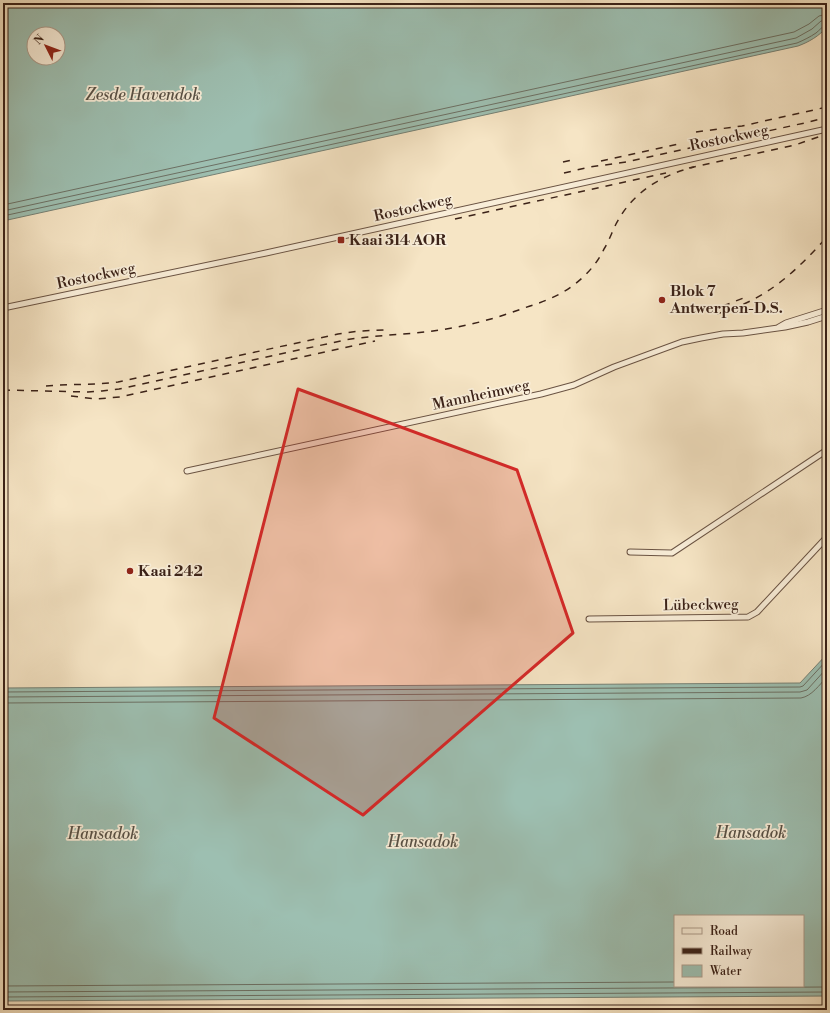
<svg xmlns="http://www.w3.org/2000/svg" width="830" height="1013" font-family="'Libre Bodoni',serif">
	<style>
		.water { fill: #9dbfb1; stroke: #768074; fill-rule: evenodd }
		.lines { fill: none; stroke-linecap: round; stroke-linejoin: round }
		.shore { stroke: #6c7064; stroke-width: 1 }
		.street-casing { stroke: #6a5343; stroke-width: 7 }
		.street { stroke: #f9eed9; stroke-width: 5 }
		.rail { stroke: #3b2218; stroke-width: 1.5; stroke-dasharray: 7 7; stroke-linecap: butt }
		.marked { fill: #d62828; fill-opacity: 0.2; stroke: #d62828; stroke-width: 3; stroke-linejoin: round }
		.poi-dot { fill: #8f2418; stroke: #f9eed9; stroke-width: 1.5 }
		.labels { text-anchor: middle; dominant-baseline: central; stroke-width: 3.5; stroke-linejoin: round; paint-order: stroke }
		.street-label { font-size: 15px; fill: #3b2218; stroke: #f9eed9 }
		.poi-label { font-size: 15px; font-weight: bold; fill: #3b2218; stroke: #f9eed9; text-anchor: start }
		.water-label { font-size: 16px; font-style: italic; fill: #585146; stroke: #f9eed9 }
	</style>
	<rect width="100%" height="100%" fill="#f6e5c5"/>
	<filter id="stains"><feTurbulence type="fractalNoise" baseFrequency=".005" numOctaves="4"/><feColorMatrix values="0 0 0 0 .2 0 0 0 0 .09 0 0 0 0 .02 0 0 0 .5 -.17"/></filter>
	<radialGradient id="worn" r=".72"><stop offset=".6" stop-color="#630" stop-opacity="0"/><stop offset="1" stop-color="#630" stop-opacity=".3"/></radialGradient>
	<g class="water">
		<path d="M3 3H827V27C819 36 809 42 798 46L3 221ZM34 34H58V58H34Z"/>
		<path d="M827 654V996L3 1001V688L800 683ZM675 916H803V986H675Z"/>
	</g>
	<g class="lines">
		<g class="shore">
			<polyline points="3,205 794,32 809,24 819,16 827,14"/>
			<polyline points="3,211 796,38 812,29 821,21 827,20"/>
			<path d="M3 216 797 43C804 40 810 37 816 33 820 30 822 26 827 25"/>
			<polyline points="3,692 800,687 803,686 827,660"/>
			<polyline points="3,697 800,692 807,690 827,668"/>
			<path d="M3 703 801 698C812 696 819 685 827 677"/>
			<polyline points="3,986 675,982"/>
			<polyline points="3,992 827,987"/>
			<polyline points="3,997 827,992"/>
		</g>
		<g class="street-casing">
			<g id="street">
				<polyline points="3,308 266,253 827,129"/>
				<polyline points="779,327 786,323 827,310"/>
				<polyline points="187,471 541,394 574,385 614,367 682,342 701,338 723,334 743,333 785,327 808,322 827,316"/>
				<polyline points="630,552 672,553 827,450"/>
				<polyline points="589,619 748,617 757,612 827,537"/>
			</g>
		</g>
		<use href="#street" class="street"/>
		<g class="rail">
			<polyline points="696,132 742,126 827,107"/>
			<polyline points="601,161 679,144"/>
			<polyline points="563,162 572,160"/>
			<polyline points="689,168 795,145 827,134"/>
			<polyline points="564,173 590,167 626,162 809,122 827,117"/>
			<polyline points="455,219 666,173"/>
			<polyline points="723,306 746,297"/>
			<path d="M717 314C730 310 743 305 754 299 783 284 805 261 827 237"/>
			<path d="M46 386C70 384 94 385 118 382L338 334 360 331 384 330"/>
			<path d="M3 390 88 392 102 391 119 389 345 340C374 335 404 335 433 331 464 327 495 319 524 308 540 303 557 297 571 287 585 277 597 264 604 249 609 241 612 232 616 224 632 193 661 175 694 167"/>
			<polyline points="71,396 96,399 120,397 375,341"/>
		</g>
	</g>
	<path class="marked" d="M298 389 517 470 573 633 363 815 214 718Z"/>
	<g class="poi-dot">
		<rect x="337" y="236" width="8" height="8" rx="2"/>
		<circle cx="662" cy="300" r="4"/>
		<circle cx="130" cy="571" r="4"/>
	</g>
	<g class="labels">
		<g class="street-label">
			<text transform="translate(729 138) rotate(-12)">Rostockweg</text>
			<text transform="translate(413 208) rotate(-13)">Rostockweg</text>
			<text transform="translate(96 276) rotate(-12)">Rostockweg</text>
			<text transform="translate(481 395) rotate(-12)">Mannheimweg</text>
			<text transform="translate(701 605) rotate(-1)">Lübeckweg</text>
		</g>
		<g class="poi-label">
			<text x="349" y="240">Kaai 314 AOR</text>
			<text x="670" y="291">Blok 7<tspan x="670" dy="17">Antwerpen-D.S.</tspan></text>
			<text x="138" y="571">Kaai 242</text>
		</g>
		<g class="water-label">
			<text x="143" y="95">Zesde Havendok</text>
			<text x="751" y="833">Hansadok</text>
			<text x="103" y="834">Hansadok</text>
			<text x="423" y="842">Hansadok</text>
		</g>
	</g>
	<rect width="830" height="1013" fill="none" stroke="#f6e5c5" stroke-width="16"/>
	<rect x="4" y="4" width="822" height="1005" fill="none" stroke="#3b2218" stroke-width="2"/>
	<rect x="8" y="8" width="814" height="997" fill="none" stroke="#3b2218"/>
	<rect x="674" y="915" width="130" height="72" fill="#f9eed9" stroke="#ad9c8c"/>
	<rect x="682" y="928" width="20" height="6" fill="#f9eed9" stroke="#ad9c8c"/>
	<text x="710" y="935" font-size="12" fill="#3b2218">Road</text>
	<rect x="682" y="948" width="20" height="6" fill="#3b2218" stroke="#ad9c8c"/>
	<text x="710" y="955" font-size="12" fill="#3b2218">Railway</text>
	<rect x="682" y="965" width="20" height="12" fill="#9dbfb1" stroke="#ad9c8c"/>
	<text x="710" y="975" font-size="12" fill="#3b2218">Water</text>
	<g transform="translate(46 46) rotate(312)"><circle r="19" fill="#f9eed9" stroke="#ad9c8c"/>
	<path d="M0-3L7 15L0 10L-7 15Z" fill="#8f2418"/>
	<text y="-6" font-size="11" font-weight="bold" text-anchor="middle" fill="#3b2218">N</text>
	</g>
	<rect width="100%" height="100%" filter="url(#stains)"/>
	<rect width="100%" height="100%" fill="url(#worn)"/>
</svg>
